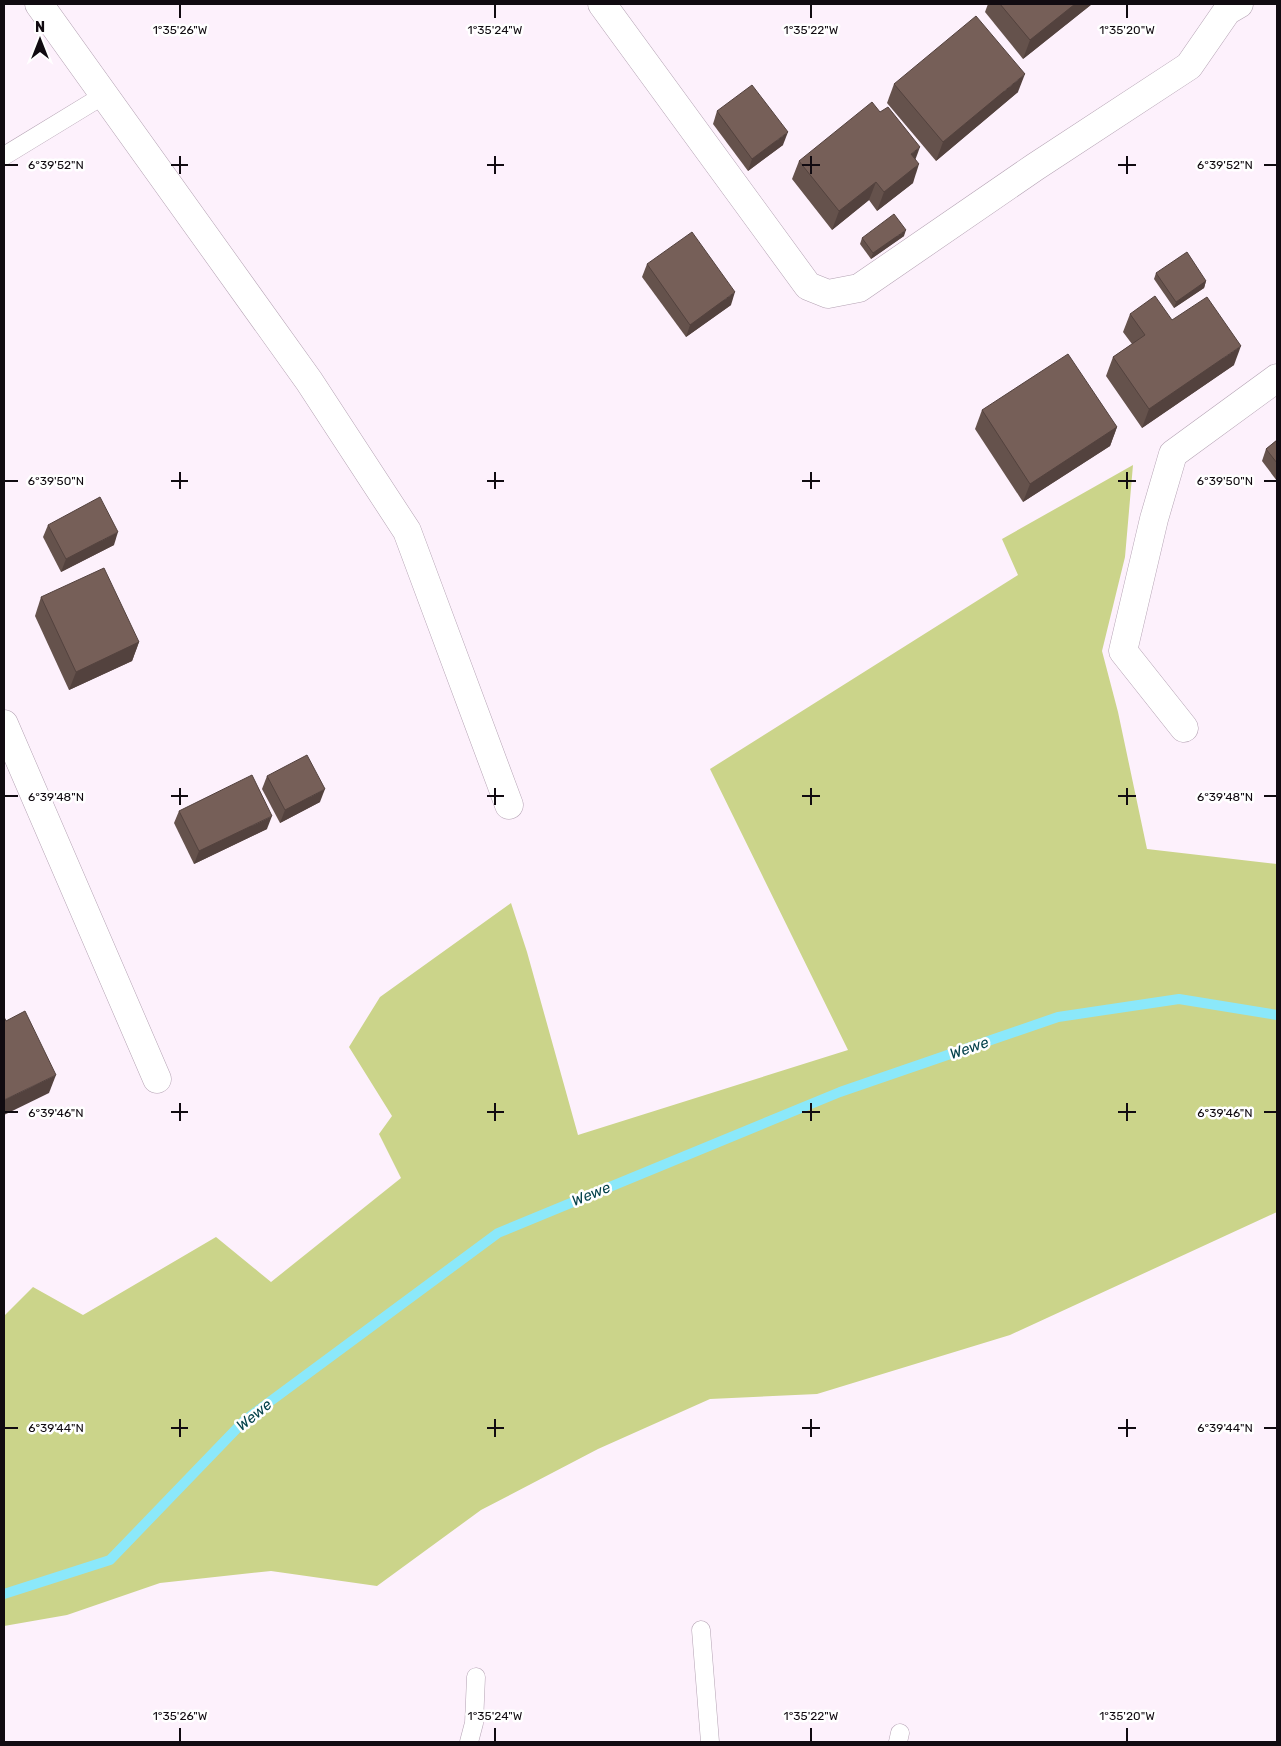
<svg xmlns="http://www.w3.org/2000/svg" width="1281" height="1746" font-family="Rubik,sans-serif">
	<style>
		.green { fill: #cbd48a }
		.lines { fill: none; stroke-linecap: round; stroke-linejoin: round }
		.stream { stroke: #8be8fa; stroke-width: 10 }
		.lane-casing { stroke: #b4a2b3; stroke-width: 19 }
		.street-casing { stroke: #b4a2b3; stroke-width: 29 }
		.lane { stroke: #fff; stroke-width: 18 }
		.street { stroke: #fff; stroke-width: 28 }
		.wall { fill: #65524c }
		.shaded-wall { fill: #53423e }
		.building { fill: #765f58; stroke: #53423e }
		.ticks { fill: none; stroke: #110b11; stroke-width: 2 }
		.labels { text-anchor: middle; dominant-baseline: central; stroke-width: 5; stroke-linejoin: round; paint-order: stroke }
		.water-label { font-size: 15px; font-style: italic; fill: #05424b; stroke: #fff }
		.ticks-label { font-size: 12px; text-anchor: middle; fill: #110b11; stroke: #fff; stroke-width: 5; stroke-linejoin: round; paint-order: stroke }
	</style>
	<rect width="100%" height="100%" fill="#fdf1fc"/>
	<polygon class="green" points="1133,465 1125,557 1102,651 1118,712 1147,849 1277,864 1277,1212 1010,1335 817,1394 710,1399 598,1449 481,1510 377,1586 271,1571 160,1583 67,1615 4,1626 4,1316 33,1287 83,1315 216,1237 271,1282 401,1178 379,1134 392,1116 349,1047 380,997 511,903 527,952 578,1135 848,1050 710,769 1018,575 1002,539"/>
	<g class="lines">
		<polyline class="stream" points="4,1594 110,1560 245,1420 498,1233 840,1092 1058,1017 1179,999 1277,1015"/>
		<g class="lane-casing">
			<g id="lane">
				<polyline points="4,156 104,95"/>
				<polyline points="701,1630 710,1742"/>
				<polyline points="469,1742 474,1723 476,1677"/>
				<polyline points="898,1742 900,1733"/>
			</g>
		</g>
		<g class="street-casing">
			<g id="street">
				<polyline points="39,4 309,381 407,531 509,805"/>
				<polyline points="602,4 808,286 828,294 859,288 1035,167 1189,66 1227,11 1239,4"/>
				<polyline points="4,724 157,1079"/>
				<polyline points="1184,728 1123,651 1154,519 1173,454 1277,378"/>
			</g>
		</g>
		<use href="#lane" class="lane"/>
		<use href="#street" class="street"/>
	</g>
	<g class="wall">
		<polygon points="988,4 1092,4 1023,59 985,12"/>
		<polygon points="894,84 1018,92 936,161 887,103"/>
		<polygon points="717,111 783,145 748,171 713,124"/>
		<polygon points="915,159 913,183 877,211 869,200 832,230 792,179 799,161"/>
		<polygon points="904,236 871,259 860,244 862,238"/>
		<polygon points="647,264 731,305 686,337 642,277"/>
		<polygon points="1156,273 1206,281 1204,288 1174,308 1154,279"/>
		<polygon points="1130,314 1172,320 1234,365 1142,428 1106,376 1113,357 1132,344 1123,332"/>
		<polygon points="982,410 1117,427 1110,446 1023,502 975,429"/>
		<polygon points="1277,440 1277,481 1262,461 1266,449"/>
		<polygon points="48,525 114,545 61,572 43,537"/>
		<polygon points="41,597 139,642 132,661 69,690 35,616"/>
		<polygon points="267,776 320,802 280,823 262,789"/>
		<polygon points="179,811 267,829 194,864 174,823"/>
	</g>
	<g class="shaded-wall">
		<polygon points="1075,4 1092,4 1023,59 1030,40"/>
		<polygon points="1025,74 1018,92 936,161 943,142"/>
		<polygon points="788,132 783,145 748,171 752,159"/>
		<polygon points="920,147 913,166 911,154"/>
		<polygon points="919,164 913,183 877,211 884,192"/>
		<polygon points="876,182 869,200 832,230 839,211"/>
		<polygon points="906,230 904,236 871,259 873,253"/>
		<polygon points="1206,281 1204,288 1174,308 1176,302"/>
		<polygon points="735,292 731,305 686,337 690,325"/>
		<polygon points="1241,346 1234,365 1142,428 1149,409"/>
		<polygon points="1117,427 1110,446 1023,502 1030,484"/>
		<polygon points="118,532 114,545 61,572 66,559"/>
		<polygon points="139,642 132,661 69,690 76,672"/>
		<polygon points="325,789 320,802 280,823 285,810"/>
		<polygon points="272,816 267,829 194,864 199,851"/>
		<polygon points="56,1075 49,1093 4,1115 4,1100"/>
	</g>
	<g class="building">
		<polygon points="1000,4 1075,4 1030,40"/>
		<polygon points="976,16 1025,74 943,142 894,84"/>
		<polygon points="752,85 788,132 752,159 717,111"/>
		<polygon points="872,102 880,112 888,107 920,147 911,154 919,164 884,192 876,182 839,211 799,161"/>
		<polygon points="894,214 906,230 873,253 862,238"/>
		<polygon points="692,232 735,292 690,325 647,264"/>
		<polygon points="1187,252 1206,281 1176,302 1156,273"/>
		<polygon points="1155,296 1172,320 1207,297 1241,346 1149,409 1113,357 1145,335 1130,314"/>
		<polygon points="1068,354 1117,427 1030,484 982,410"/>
		<polygon points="1277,440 1277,463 1266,449"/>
		<polygon points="100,497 118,532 66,559 48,525"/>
		<polygon points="104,568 139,642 76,672 41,597"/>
		<polygon points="307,755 325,789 285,810 267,776"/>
		<polygon points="252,775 272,816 199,851 179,811"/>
		<polygon points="25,1011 56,1075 4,1100 4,1017 6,1021"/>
	</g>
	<path class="ticks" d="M180 5V18M495 5V18M811 5V18M1127 5V18M180 156V174M495 156V174M811 156V174M1127 156V174M5 165H18M171 165H188M487 165H504M802 165H820M1118 165H1136M1264 165H1276M180 472V489M495 472V489M811 472V489M1127 472V489M5 481H18M171 481H188M487 481H504M802 481H820M1118 481H1136M1264 481H1276M180 788V805M495 788V805M811 788V805M1127 788V805M5 796H18M171 796H188M487 796H504M802 796H820M1118 796H1136M1264 796H1276M180 1103V1121M495 1103V1121M811 1103V1121M1127 1103V1121M5 1112H18M171 1112H188M487 1112H504M802 1112H820M1118 1112H1136M1264 1112H1276M180 1419V1437M495 1419V1437M811 1419V1437M1127 1419V1437M5 1428H18M171 1428H188M487 1428H504M802 1428H820M1118 1428H1136M1264 1428H1276M180 1728V1741M495 1728V1741M811 1728V1741M1127 1728V1741"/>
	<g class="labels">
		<g class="water-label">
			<text transform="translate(969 1048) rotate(-19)">Wewe</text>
			<text transform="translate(591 1194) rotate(-22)">Wewe</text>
			<text transform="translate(254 1415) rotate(-39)">Wewe</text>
		</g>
	</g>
	<g class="ticks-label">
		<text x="180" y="34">1°35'26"W</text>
		<text x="495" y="34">1°35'24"W</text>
		<text x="811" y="34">1°35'22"W</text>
		<text x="1127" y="34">1°35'20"W</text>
		<text x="56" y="169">6°39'52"N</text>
		<text x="1225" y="169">6°39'52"N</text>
		<text x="56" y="485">6°39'50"N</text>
		<text x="1225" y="485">6°39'50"N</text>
		<text x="56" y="801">6°39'48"N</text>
		<text x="1225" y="801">6°39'48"N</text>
		<text x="56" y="1117">6°39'46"N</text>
		<text x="1225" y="1117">6°39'46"N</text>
		<text x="56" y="1432">6°39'44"N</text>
		<text x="1225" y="1432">6°39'44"N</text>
		<text x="180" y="1720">1°35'26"W</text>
		<text x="495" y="1720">1°35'24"W</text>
		<text x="811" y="1720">1°35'22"W</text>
		<text x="1127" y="1720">1°35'20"W</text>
	</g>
	<rect width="1281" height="1746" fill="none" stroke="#110b11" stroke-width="10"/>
	<g transform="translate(40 40)" stroke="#ffffff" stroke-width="4" paint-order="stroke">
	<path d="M0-4L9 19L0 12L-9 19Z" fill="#110b11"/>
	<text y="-8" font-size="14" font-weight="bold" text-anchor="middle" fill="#110b11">N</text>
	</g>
</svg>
